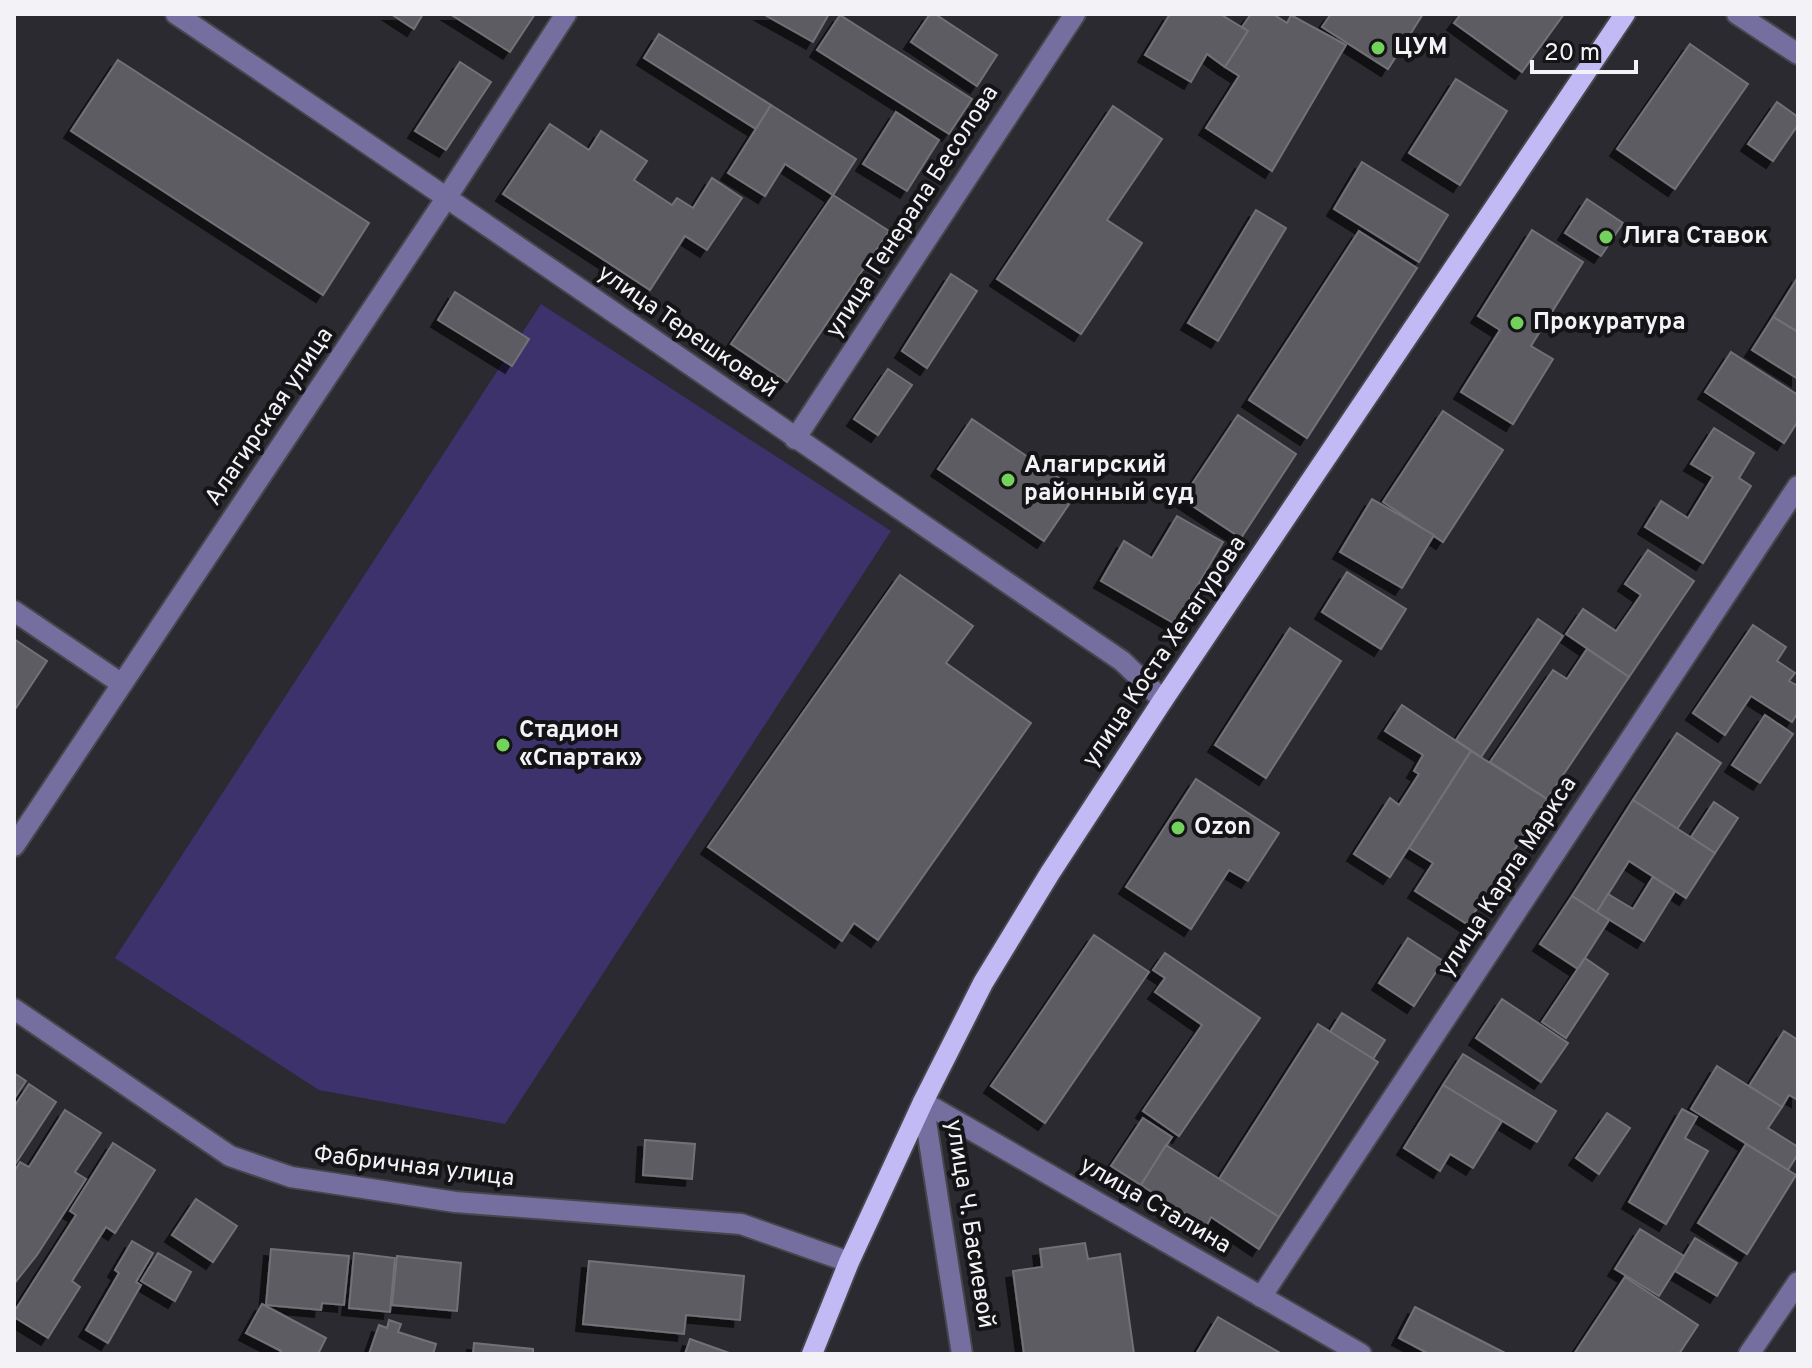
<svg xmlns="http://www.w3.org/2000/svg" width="1812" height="1368" font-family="Overpass,sans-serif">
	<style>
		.green { fill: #3e326d }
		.building { fill: #5d5c62; stroke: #717177; stroke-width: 2; filter: url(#shadow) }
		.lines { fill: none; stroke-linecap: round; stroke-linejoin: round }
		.minor-casing { stroke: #47464c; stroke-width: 24 }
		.major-casing { stroke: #47464c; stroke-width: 24 }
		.minor { stroke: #756f9f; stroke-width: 20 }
		.major { stroke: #c1baf4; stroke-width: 20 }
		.poi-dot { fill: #73d25c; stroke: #141316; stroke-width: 3 }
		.labels { text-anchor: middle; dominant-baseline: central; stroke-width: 8; stroke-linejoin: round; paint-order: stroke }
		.poi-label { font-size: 24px; font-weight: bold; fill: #f3f3f7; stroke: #141316; text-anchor: start }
		.street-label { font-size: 24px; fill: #f3f3f7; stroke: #141316 }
	</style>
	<defs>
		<filter id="shadow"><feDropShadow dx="-7" dy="7" stdDeviation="0" flood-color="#0009"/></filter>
	</defs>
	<rect width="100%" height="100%" fill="#2b2a30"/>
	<polygon class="green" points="541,304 891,531 505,1124 319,1090 115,958"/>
	<g class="building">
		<polygon points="391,14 423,14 414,29"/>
		<polygon points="450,14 535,14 510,52"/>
		<polygon points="763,14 829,14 813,42"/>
		<polygon points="930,14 935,14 997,55 977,86 911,42"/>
		<polygon points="1170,14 1220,14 1248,31 1225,67 1207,54 1191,82 1145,55"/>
		<polygon points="1251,14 1273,14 1287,23 1291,15 1346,45 1272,171 1206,128 1239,76 1225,67 1248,31 1242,27"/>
		<polygon points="1331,14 1423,14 1388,69 1322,27"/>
		<polygon points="1461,14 1564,14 1522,72 1454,23"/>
		<polygon points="840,15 972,99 949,134 817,50"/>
		<polygon points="659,34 771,105 756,129 644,58"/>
		<polygon points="1690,44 1748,84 1675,189 1617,149"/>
		<polygon points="118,60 369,223 323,295 71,131"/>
		<polygon points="460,62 491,82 446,150 415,131"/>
		<polygon points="1456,79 1507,111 1460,185 1409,153"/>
		<polygon points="1777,102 1798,117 1798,125 1773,161 1748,144"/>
		<polygon points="771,105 856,159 833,195 785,164 765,196 728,173"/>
		<polygon points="1113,106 1162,139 1107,220 1142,243 1081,334 997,279"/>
		<polygon points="896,112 939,140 907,191 863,164"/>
		<polygon points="550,124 589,150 601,131 647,161 634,180 672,205 677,198 693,208 712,178 742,198 707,250 685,236 650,290 503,194"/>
		<polygon points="1362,162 1448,215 1419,262 1334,209"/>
		<polygon points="833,195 889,231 787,382 731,344"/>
		<polygon points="1587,199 1623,223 1601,256 1565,233"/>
		<polygon points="1256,210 1286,228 1218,341 1188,323"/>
		<polygon points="1532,230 1583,262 1531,346 1553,359 1513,424 1461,392 1500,330 1478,316"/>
		<polygon points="1359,231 1417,268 1307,438 1249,400"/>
		<polygon points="951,274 977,291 927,368 902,351"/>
		<polygon points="1798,277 1798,332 1773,317"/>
		<polygon points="455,292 529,339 512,366 438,320"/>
		<polygon points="1773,317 1798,332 1798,379 1752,350"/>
		<polygon points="1731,352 1798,395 1798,421 1784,443 1705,392"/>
		<polygon points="888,369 912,385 878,435 854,419"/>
		<polygon points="1443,411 1503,450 1443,542 1383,502"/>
		<polygon points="1238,415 1296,454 1241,538 1182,499"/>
		<polygon points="972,419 1078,491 1044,541 938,469"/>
		<polygon points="1714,428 1754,453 1739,478 1751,486 1703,563 1645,527 1661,501 1688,518 1713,477 1691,464"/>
		<polygon points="1372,499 1434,535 1402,588 1340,552"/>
		<polygon points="1177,516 1223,542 1175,624 1101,581 1124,541 1152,558"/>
		<polygon points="1648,550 1694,581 1629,677 1566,634 1583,609 1616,631 1641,595 1625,584"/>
		<polygon points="1347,572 1406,609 1381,649 1322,612"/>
		<polygon points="900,575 973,626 946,663 1031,723 878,940 854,923 842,941 708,847"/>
		<polygon points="1538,619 1563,636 1481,757 1456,740"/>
		<polygon points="1753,625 1786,647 1777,661 1795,673 1789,681 1798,686 1798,712 1792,722 1751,696 1725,735 1693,713"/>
		<polygon points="1290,628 1341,661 1266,778 1215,745"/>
		<polygon points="14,639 47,661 14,711"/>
		<polygon points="1587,649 1629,677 1547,799 1490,762 1553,670 1567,679"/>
		<polygon points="1402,705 1471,751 1390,877 1354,854 1390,798 1399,805 1419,774 1414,771 1423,755 1385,731"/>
		<polygon points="1765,715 1793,734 1760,783 1732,765"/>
		<polygon points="1677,733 1721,763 1677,829 1633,800"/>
		<polygon points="1471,751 1547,799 1467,924 1415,891 1433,863 1409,848"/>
		<polygon points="1196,779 1279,833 1248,881 1229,870 1191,929 1126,887"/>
		<polygon points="1633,800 1715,853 1686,898 1629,861 1597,912 1572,896"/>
		<polygon points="1714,802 1738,818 1715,853 1691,837"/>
		<polygon points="1653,877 1675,891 1644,941 1597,912 1608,894 1633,909"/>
		<polygon points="1572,896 1609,920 1578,969 1540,944"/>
		<polygon points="1094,935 1149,972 1045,1123 991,1086"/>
		<polygon points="1408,938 1443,961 1414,1006 1379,983"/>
		<polygon points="1165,953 1260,1018 1179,1136 1143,1111 1202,1025 1155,992 1165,978 1153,970"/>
		<polygon points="1585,958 1608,974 1566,1038 1542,1022"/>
		<polygon points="1502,999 1568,1043 1541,1082 1476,1038"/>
		<polygon points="1342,1013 1385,1040 1373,1059 1330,1032"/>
		<polygon points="1318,1024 1378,1062 1279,1217 1219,1179"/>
		<polygon points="1784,1031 1798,1040 1798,1100 1789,1095 1782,1107 1749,1086"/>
		<polygon points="1463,1054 1556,1111 1537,1142 1443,1085"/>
		<polygon points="1717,1066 1782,1107 1768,1128 1798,1147 1798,1154 1788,1170 1691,1109"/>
		<polygon points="14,1073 26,1081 14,1099"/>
		<polygon points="29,1084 56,1102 14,1166 14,1107"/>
		<polygon points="1443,1085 1502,1121 1473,1168 1450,1154 1440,1171 1404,1148"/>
		<polygon points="1682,1109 1697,1117 1685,1138 1708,1151 1666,1224 1629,1202"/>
		<polygon points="65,1110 101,1133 75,1172 86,1179 37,1255 14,1284 14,1172 20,1162 29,1167"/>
		<polygon points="1607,1113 1630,1128 1599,1174 1576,1158"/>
		<polygon points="1143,1118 1172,1137 1141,1185 1111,1166"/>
		<polygon points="645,1140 695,1144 692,1179 643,1175"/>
		<polygon points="113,1143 155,1170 115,1233 106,1227 72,1281 80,1287 48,1338 14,1317 14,1312 76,1215 70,1211"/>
		<polygon points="1746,1144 1796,1175 1747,1254 1698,1223"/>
		<polygon points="1166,1145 1279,1217 1259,1249 1211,1217 1206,1227 1141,1185"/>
		<polygon points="196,1199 237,1226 213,1262 172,1235"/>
		<polygon points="1640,1229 1684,1256 1659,1296 1615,1269"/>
		<polygon points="1695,1238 1737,1263 1717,1296 1675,1271"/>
		<polygon points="132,1241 153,1253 136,1282 141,1285 108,1343 86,1330 119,1273 115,1270"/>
		<polygon points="1085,1243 1088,1259 1120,1254 1134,1354 1024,1354 1013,1271 1042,1267 1040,1249"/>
		<polygon points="271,1249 349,1256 344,1305 322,1303 321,1310 266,1305"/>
		<polygon points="158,1253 191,1272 175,1301 141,1281"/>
		<polygon points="354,1253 395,1258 390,1312 349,1308"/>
		<polygon points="397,1256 461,1263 457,1311 392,1305"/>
		<polygon points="589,1261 744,1276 740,1320 686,1315 684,1334 583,1324"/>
		<polygon points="1625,1277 1698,1325 1679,1354 1574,1354"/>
		<polygon points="262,1304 326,1338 318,1354 279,1354 281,1351 246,1333"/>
		<polygon points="1415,1307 1507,1354 1429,1354 1399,1338"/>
		<polygon points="1218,1317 1282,1354 1196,1354"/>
		<polygon points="389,1320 401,1324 398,1332 436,1344 433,1354 369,1354 379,1325 387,1328"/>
		<polygon points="690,1339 732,1354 685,1354"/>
		<polygon points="474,1343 533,1349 533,1354 473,1354"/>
	</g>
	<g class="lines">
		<g class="minor-casing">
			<g id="minor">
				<path d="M176 14C493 227 806 446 1122 661L1163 700"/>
				<polyline points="1737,14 1798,54"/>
				<polyline points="795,439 1075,14"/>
				<polyline points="14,611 122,684"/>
				<polyline points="14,846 447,197 566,14"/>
				<polyline points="14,1009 230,1156 291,1177 455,1202 741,1224 849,1262"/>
				<polyline points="923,1102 1361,1354"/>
				<polyline points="923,1102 962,1354"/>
				<polyline points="1261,1297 1798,486"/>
				<polyline points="1749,1354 1798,1282"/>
			</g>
		</g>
		<g class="major-casing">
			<polyline id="major" points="812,1354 849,1262 923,1102 983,983 1050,873 1163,700 1625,14"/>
		</g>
		<use href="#minor" class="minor"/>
		<use href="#major" class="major"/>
	</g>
	<g class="poi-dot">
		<circle cx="1378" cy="48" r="8"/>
		<circle cx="1606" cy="237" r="8"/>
		<circle cx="1517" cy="323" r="8"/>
		<circle cx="1008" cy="480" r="8"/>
		<circle cx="503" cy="745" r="8"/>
		<circle cx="1178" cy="828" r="8"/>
	</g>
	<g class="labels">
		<g class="poi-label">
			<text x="1394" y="48">ЦУМ</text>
			<text x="1622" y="237">Лига Ставок</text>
			<text x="1533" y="323">Прокуратура</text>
			<text x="1024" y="466">Алагирский<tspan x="1024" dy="28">районный суд</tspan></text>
			<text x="519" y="731">Стадион<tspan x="519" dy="28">«Спартак»</tspan></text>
			<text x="1194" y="828">Ozon</text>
		</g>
		<g class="street-label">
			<text transform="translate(913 212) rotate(-57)">улица Генерала Бесолова</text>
			<text transform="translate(687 332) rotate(35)">улица Терешковой</text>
			<text transform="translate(270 417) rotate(-56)">Алагирская улица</text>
			<text transform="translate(1165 652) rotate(-56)">улица Коста Хетагурова</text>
			<text transform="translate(1508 877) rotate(-57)">улица Карла Маркса</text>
			<text transform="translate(414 1167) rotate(7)">Фабричная улица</text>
			<text transform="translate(1155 1206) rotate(30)">улица Сталина</text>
			<text transform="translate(969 1224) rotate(81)">улица Ч. Басиевой</text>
		</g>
	</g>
	<rect width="1812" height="1368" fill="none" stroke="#f3f3f7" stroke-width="32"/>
	<path d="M1532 60v12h104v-12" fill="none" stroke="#f3f3f7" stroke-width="4"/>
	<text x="1544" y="60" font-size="24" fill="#f3f3f7" stroke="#141316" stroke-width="6" paint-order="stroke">20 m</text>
</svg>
